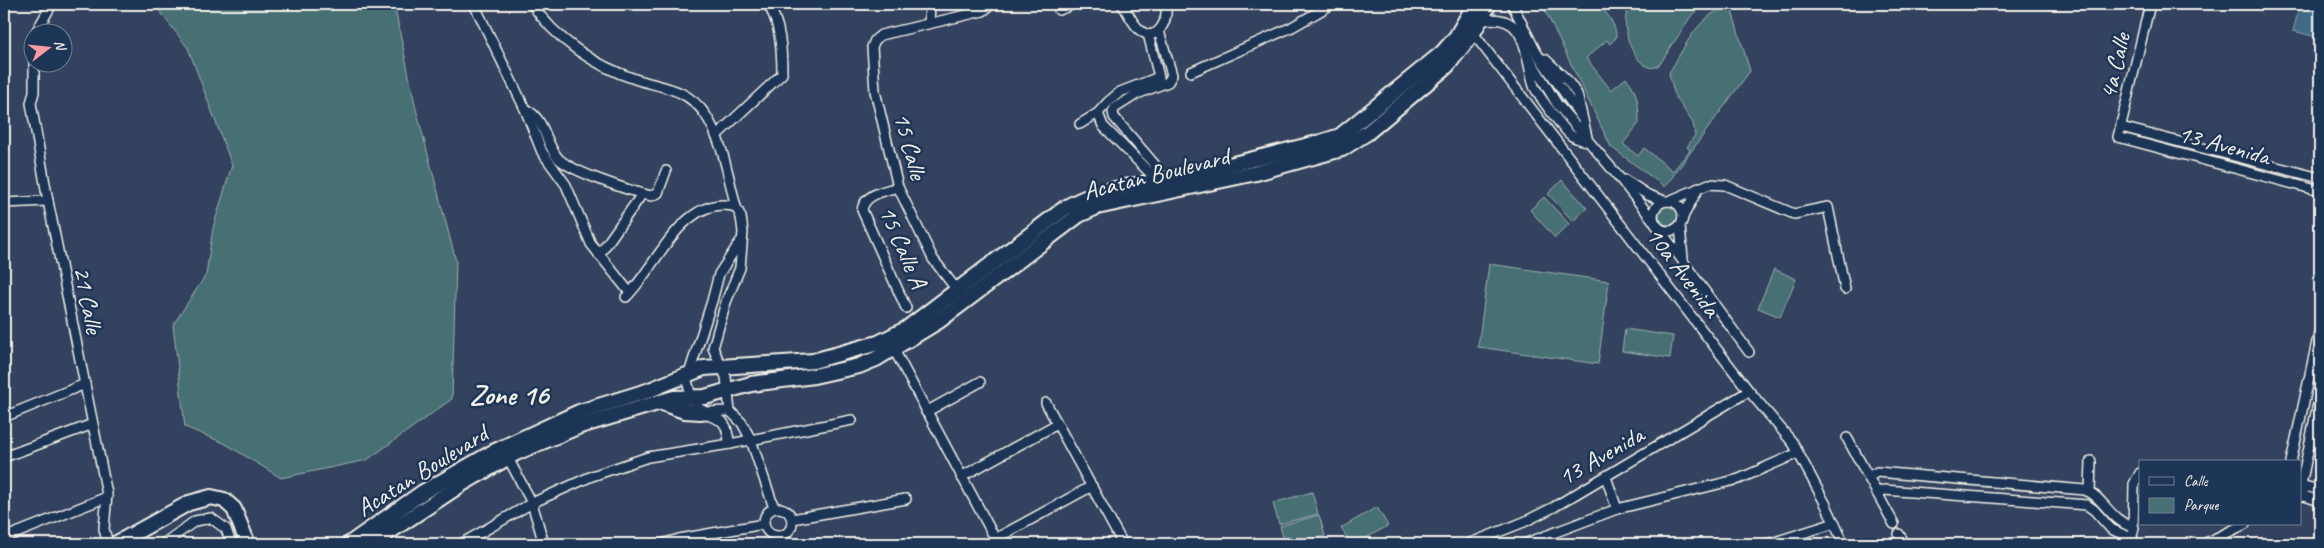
<svg xmlns="http://www.w3.org/2000/svg" width="2324" height="548" font-family="Caveat,sans-serif">
	<style>
		.green { fill: #476f74; stroke: #9eb0ae }
		.water { fill: #3f6a86; stroke: #87a0ad }
		.lines { fill: none; stroke-linecap: round; stroke-linejoin: round }
		.street-casing { stroke: #f4f1e8; stroke-width: 12 }
		.secondary-casing { stroke: #f4f1e8; stroke-width: 18 }
		.street { stroke: #1d3557; stroke-width: 9 }
		.secondary { stroke: #1d3557; stroke-width: 14 }
		.labels { text-anchor: middle; dominant-baseline: central; stroke-width: 5; stroke-linejoin: round; paint-order: stroke }
		.street-label { font-size: 25px; fill: #f4f1e8; stroke: #1d3557 }
		.quarter-label { font-size: 28px; font-weight: bold; fill: #f4f1e8; stroke: #1d3557 }
	</style>
	<rect width="100%" height="100%" fill="#33425f"/>
	<filter id="ink" filterUnits="userSpaceOnUse"><feTurbulence type="fractalNoise" baseFrequency=".02" numOctaves="2"/><feDisplacementMap in="SourceGraphic" scale="10" xChannelSelector="R" yChannelSelector="G"/><feConvolveMatrix kernelMatrix="1 2 1 2 8 2 1 2 1" color-interpolation-filters="sRGB"/></filter>
	<g filter="url(#ink)">
		<g class="green">
			<polygon points="154,4 394,4 416,109 456,261 452,399 367,460 281,478 224,443 185,427 173,325 206,275 213,228 232,165 188,48"/>
			<path d="M1542 4H1599C1607 14 1617 25 1616 38L1610 44 1607 40 1586 58 1611 90 1626 78C1638 90 1639 107 1639 123L1623 144 1638 156 1644 148 1673 171 1690 150 1687 147 1695 135 1693 123 1675 96 1669 73C1683 50 1699 13 1728 7L1732 11 1750 71 1665 187 1611 147Z"/>
			<path d="M1630 4H1705L1691 16 1660 64C1645 78 1629 48 1627 35 1624 25 1625 13 1630 4Z"/>
			<polygon points="1562,180 1587,208 1573,221 1548,194"/>
			<polygon points="1544,197 1569,224 1555,238 1530,210"/>
			<circle cx="1669" cy="215" r="10"/>
			<polygon points="1489,264 1609,281 1598,364 1478,347"/>
			<polygon points="1774,269 1796,279 1780,317 1758,308"/>
			<polygon points="1625,329 1673,336 1670,358 1622,351"/>
			<polygon points="1312,492 1318,514 1279,524 1273,503"/>
			<polygon points="1377,507 1388,526 1355,544 1351,544 1341,528"/>
			<polygon points="1319,515 1325,536 1295,544 1285,544 1280,526"/>
		</g>
		<polygon class="water" points="2300,4 2320,4 2320,38 2293,31"/>
		<g class="lines">
			<g class="street-casing">
				<g id="street">
					<polyline points="474,4 525,109 542,152 566,185 591,244 626,288"/>
					<path d="M532 4C555 39 595 66 635 79 662 88 686 87 705 114 723 141 728 176 736 207L741 217 743 232 740 268 726 302 713 348 726 377 730 411 742 423 751 440 774 508"/>
					<path d="M1122 4C1128 12 1133 25 1141 31 1158 44 1170 18 1165 4"/>
					<polyline points="1512,4 1536,52 1581,117"/>
					<polyline points="2150,4 2118,137 2320,191"/>
					<polyline points="1059,10 1074,4"/>
					<path d="M1479 21C1528 10 1524 53 1534 86 1537 94 1565 132 1572 136 1576 139 1582 140 1587 141"/>
					<polyline points="929,23 930,4"/>
					<polyline points="1159,31 1172,75 1168,82 1137,94 1115,108 1113,112 1114,117 1155,165 1157,173 1164,182"/>
					<polyline points="36,32 52,4"/>
					<polyline points="1473,33 1749,391 1793,443 1825,503 1844,544"/>
					<polyline points="1527,54 1557,104 1618,176 1656,224"/>
					<polyline points="1545,59 1567,80 1577,94 1587,137"/>
					<polyline points="34,62 34,92 31,103 48,201 107,494 104,529 108,544"/>
					<polyline points="1191,72 1292,27 1332,4"/>
					<path d="M525 109C546 119 544 142 558 158 571 172 631 191 651 196L658 193 666 171"/>
					<polyline points="1098,113 1103,126 1149,172 1157,173"/>
					<polyline points="1080,124 1098,113 1108,102 1120,92 1159,77 1148,34"/>
					<polyline points="2121,127 2320,178"/>
					<path d="M716 136 782 74C782 53 781 21 767 4"/>
					<polyline points="1625,180 1648,195 1665,201"/>
					<path d="M898 187C885 191 864 194 862 210L906 308"/>
					<polyline points="1669,201 1709,184 1725,185 1794,214 1828,207 1845,289"/>
					<circle cx="1668" cy="216" r="15"/>
					<polyline points="4,203 48,201"/>
					<polyline points="1683,217 1699,187"/>
					<polyline points="1680,226 1683,259"/>
					<polyline points="1658,227 1749,352"/>
					<polyline points="599,255 642,194"/>
					<polyline points="960,294 933,259 898,187 875,91 872,47 875,40 881,35 983,11 992,4"/>
					<path d="M626 297C655 270 684 191 736 207"/>
					<polyline points="891,344 998,544"/>
					<polyline points="1046,403 1123,544"/>
					<polyline points="704,412 730,411"/>
					<polyline points="926,412 980,382"/>
					<polyline points="4,417 85,384"/>
					<polyline points="1847,438 1894,524"/>
					<polyline points="730,444 726,427 722,421 701,412 690,393 687,380 712,301 719,274 740,242"/>
					<polyline points="4,457 93,424"/>
					<polyline points="508,458 532,503 544,544"/>
					<polyline points="2291,462 2320,328"/>
					<polyline points="961,477 1057,424"/>
					<polyline points="1606,477 1617,509"/>
					<path d="M1868 477 1877 472 2085 490C2104 497 2108 519 2134 528"/>
					<polyline points="2300,478 2304,489 2300,497"/>
					<polyline points="2302,480 2320,394"/>
					<polyline points="2304,486 2320,490"/>
					<polyline points="2090,492 2091,461"/>
					<polyline points="1877,493 1884,490 2087,505 2094,510 2111,529 2133,539"/>
					<polyline points="2301,495 2320,501"/>
					<circle cx="778" cy="522" r="14"/>
					<polyline points="792,519 906,499"/>
					<polyline points="2133,533 2134,484 2140,473"/>
					<polyline points="1899,534 1905,544"/>
					<polyline points="4,538 107,497"/>
					<polyline points="995,539 1092,486"/>
					<polyline points="163,544 195,521 211,518 226,529 231,544"/>
					<polyline points="461,544 532,503 592,476 648,457 730,444 852,420"/>
					<polyline points="662,544 679,539 764,524"/>
					<polyline points="1468,544 1524,522 1554,507 1749,391"/>
					<polyline points="1524,544 1617,509 1739,479 1798,453"/>
					<polyline points="1768,544 1835,523"/>
					<polyline points="2204,544 2245,524"/>
				</g>
			</g>
			<g class="secondary-casing">
				<g id="secondary">
					<polyline points="659,402 684,411 701,412"/>
					<polyline points="115,544 189,503 211,497 224,500 234,509 248,544"/>
					<path d="M349 544 423 492 493 452 579 412 647 391 704 368 813 361 878 343 906 329 1065 208C1096 189 1129 187 1164 180 1217 169 1269 155 1321 142L1340 136 1442 53 1456 37 1475 4"/>
					<polyline points="371,544 462,484 516,453 580,426 674,398 705,397 751,384 814,376 859,366 876,359 939,321 1079,215 1097,207 1256,173 1342,149 1367,133 1447,66 1473,33 1489,4"/>
				</g>
			</g>
			<use href="#street" class="street"/>
			<use href="#secondary" class="secondary"/>
		</g>
	</g>
	<g class="labels">
		<g class="street-label">
			<text transform="translate(2115 66) rotate(-77)">4a Calle</text>
			<text transform="translate(2224 145) rotate(15)">13 Avenida</text>
			<text transform="translate(910 146) rotate(75)">15 Calle</text>
			<text transform="translate(1156 174) rotate(-14)">Acatan Boulevard</text>
			<text transform="translate(903 247) rotate(67)">15 Calle A</text>
			<text transform="translate(1683 272) rotate(53)">10a Avenida</text>
			<text transform="translate(88 300) rotate(79)">21 Calle</text>
			<text transform="translate(1601 456) rotate(-30)">13 Avenida</text>
			<text transform="translate(422 471) rotate(-32)">Acatan Boulevard</text>
		</g>
		<g class="quarter-label">
			<text x="509" y="394">Zone 16</text>
		</g>
	</g>
	<rect width="2324" height="548" fill="none" stroke="#1d3557" stroke-width="20"/>
	<rect x="10" y="10" width="2304" height="528" fill="none" stroke="#f4f1e8" stroke-width="2" filter="url(#ink)"/>
	<rect x="2139" y="460" width="162" height="65" fill="#1d3557" stroke="#738091"/>
	<rect x="2149" y="477" width="25" height="8" fill="#1d3557" stroke="#738091"/>
	<text x="2184" y="486" font-size="15" fill="#f4f1e8">Calle</text>
	<rect x="2149" y="498" width="25" height="15" fill="#476f74" stroke="#738091"/>
	<text x="2184" y="510" font-size="15" fill="#f4f1e8">Parque</text>
	<g transform="translate(48 48) rotate(74)"><circle r="24" fill="#1d3557" stroke="#738091"/>
	<path d="M0-4L9 19L0 12L-9 19Z" fill="#ff9aa2"/>
	<text y="-8" font-size="14" font-weight="bold" text-anchor="middle" fill="#f4f1e8">N</text>
	</g>
</svg>
